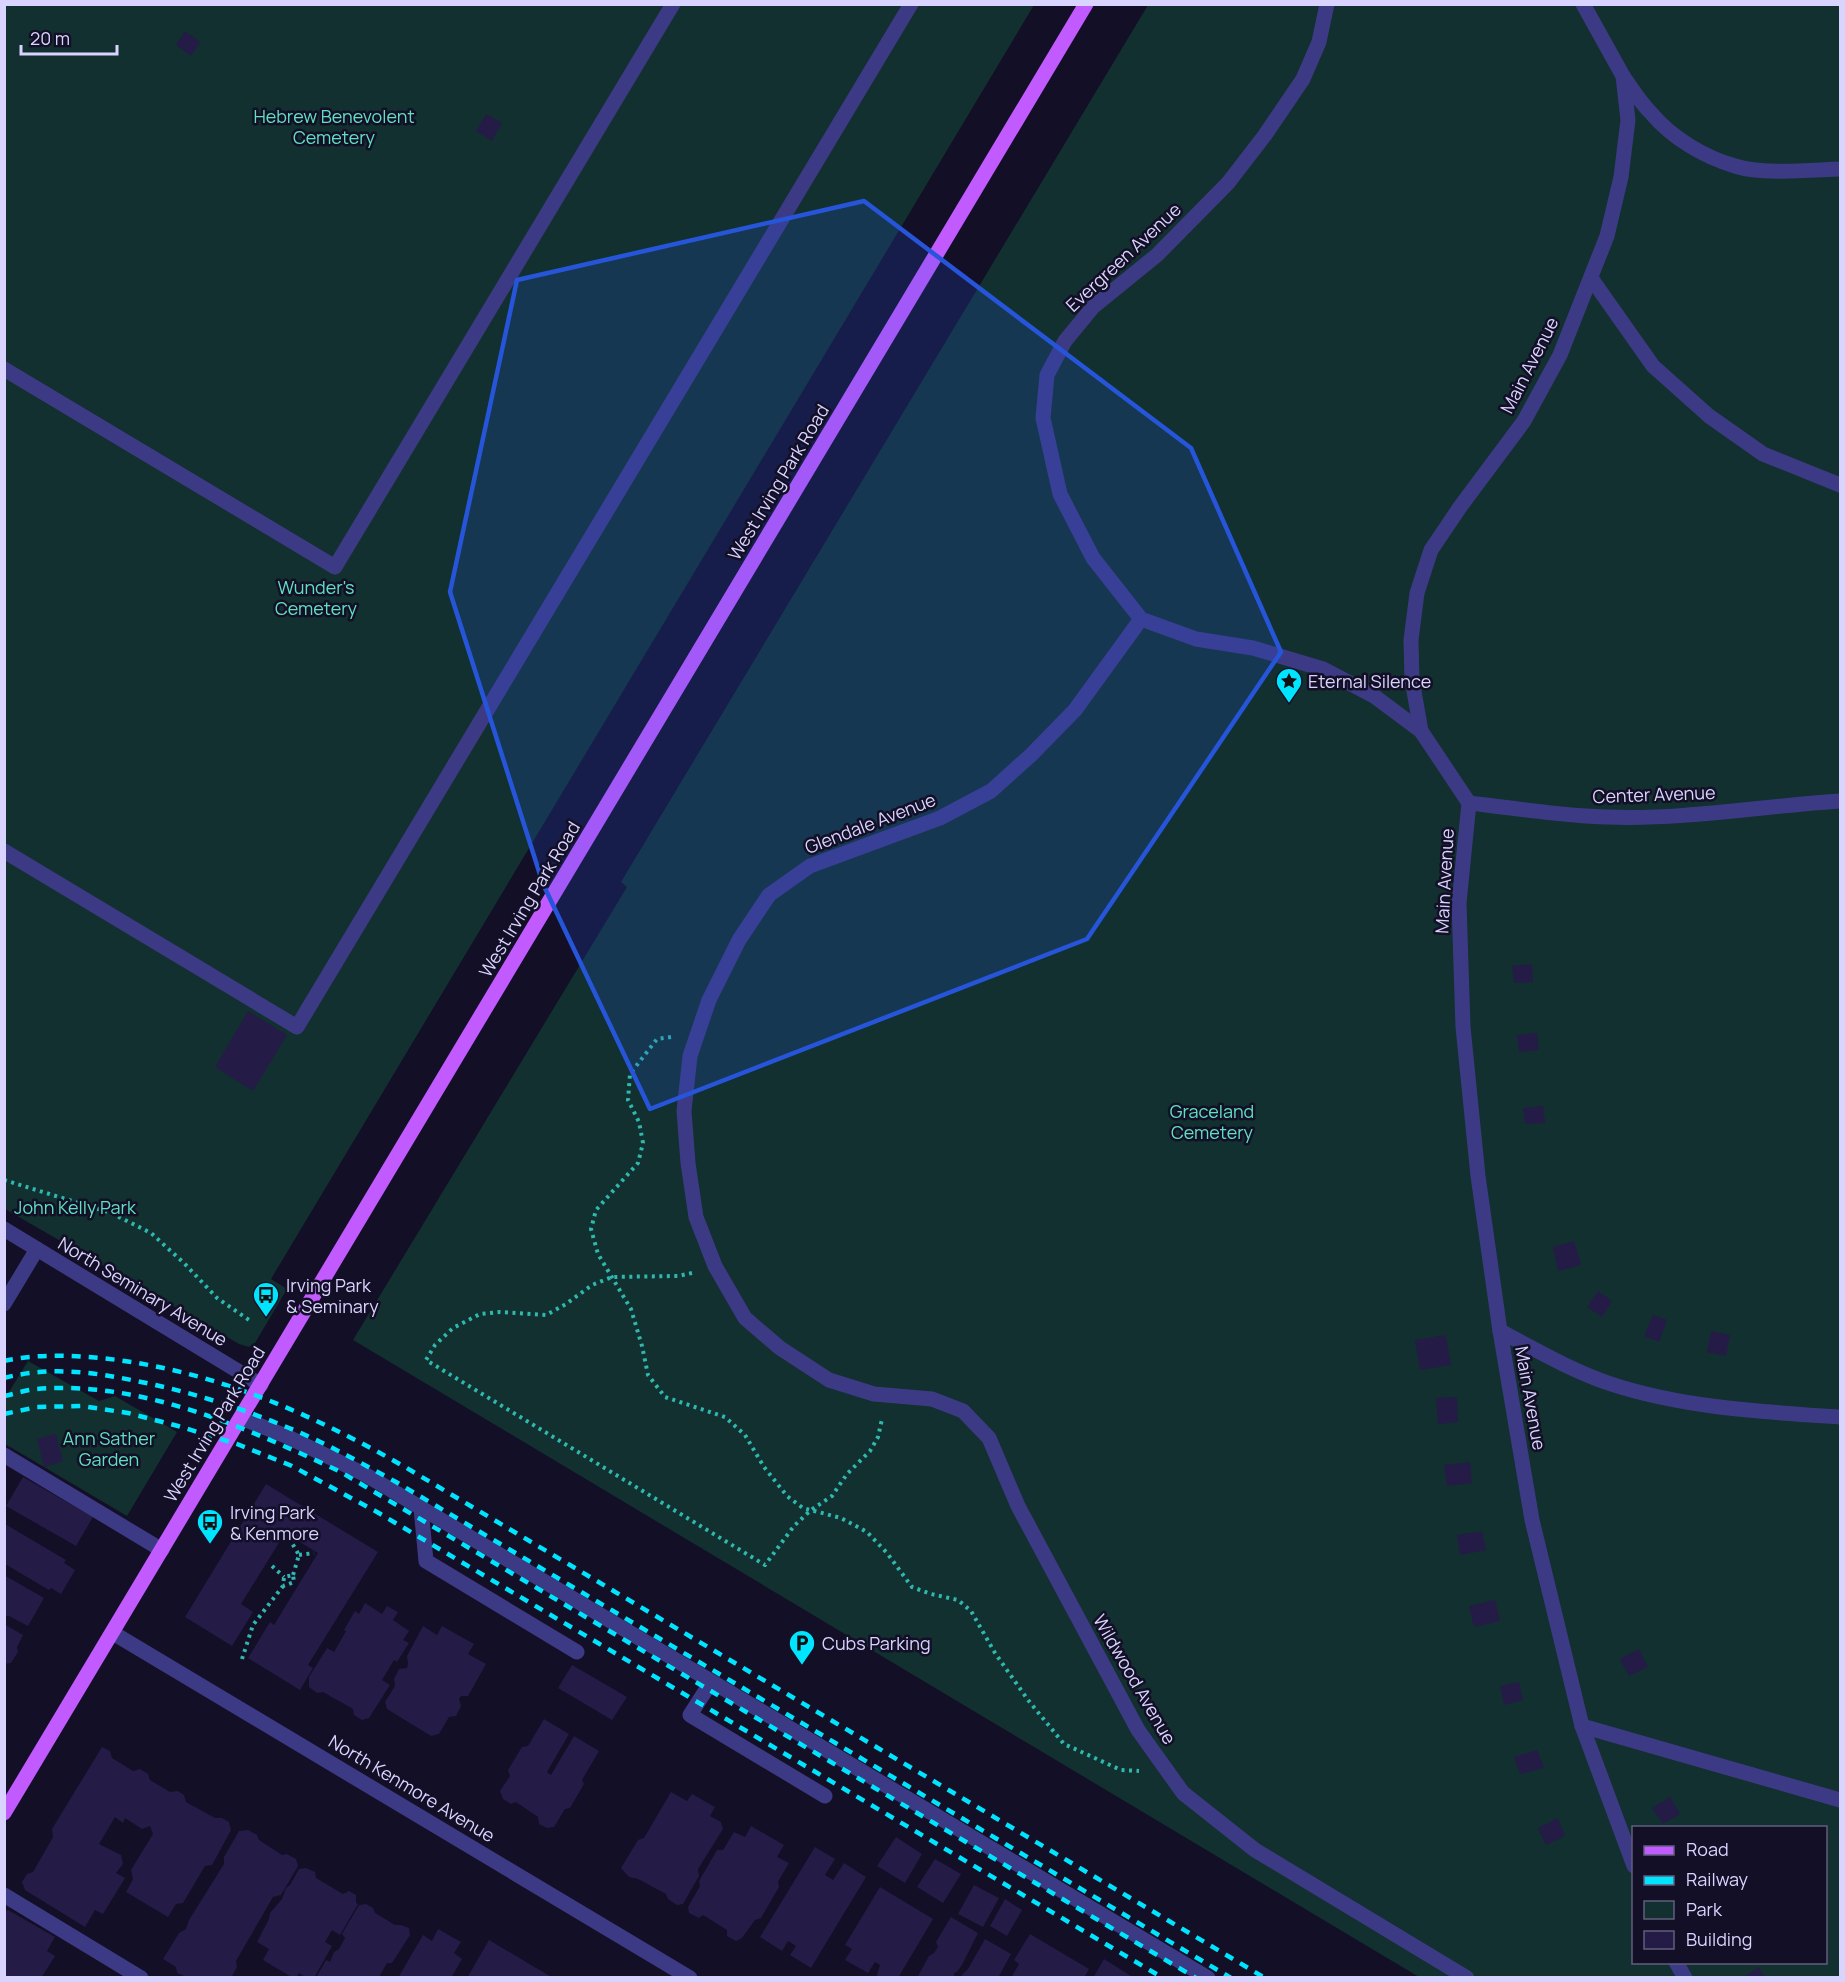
<svg xmlns="http://www.w3.org/2000/svg" width="1845" height="1982" font-family="Manrope,sans-serif">
	<style>
		.green { fill: #12302f; fill-rule: evenodd }
		.building { fill: #241b47 }
		.lines { fill: none; stroke-linecap: round; stroke-linejoin: round }
		.path { stroke: #2fb8b0; stroke-width: 4; stroke-dasharray: 3 4.5; stroke-linecap: butt }
		.minor { stroke: #3d3a85; stroke-width: 15 }
		.major { stroke: #c25bff; stroke-width: 15 }
		.rail { stroke: #00e5ff; stroke-width: 4.5; stroke-dasharray: 9 8; stroke-linecap: butt }
		.marked { fill: #2655da; fill-opacity: 0.2; stroke: #2655da; stroke-width: 4.5; stroke-linejoin: round }
		.labels { text-anchor: middle; dominant-baseline: central; stroke-width: 5; stroke-linejoin: round; paint-order: stroke }
		.park-label { font-size: 18px; fill: #5fe0c0; stroke: #130f26 }
		.street-label { font-size: 18px; fill: #d9d4ff; stroke: #130f26 }
		.poi-label { font-size: 18px; fill: #d9d4ff; stroke: #130f26; text-anchor: start }
	</style>
	<rect width="100%" height="100%" fill="#130f26"/>
	<g class="green">
		<polygon points="4,5 1034,5 271,1279 287,1289 255,1343 249,1347 239,1344 5,1209"/>
		<path d="M1148 5H1840V1977H1419L353 1340 627 887 621 882ZM1634 1828H1826V1962H1634Z"/>
		<polygon points="28,1361 99,1401 115,1396 177,1432 127,1516 5,1444 4,1400"/>
	</g>
	<g class="building">
		<polygon points="185,31 200,42 191,56 176,45"/>
		<polygon points="486,114 502,123 492,141 476,131"/>
		<polygon points="1532,964 1533,982 1514,983 1512,966"/>
		<polygon points="248,1011 287,1035 253,1091 215,1067"/>
		<polygon points="1537,1033 1539,1050 1519,1052 1517,1035"/>
		<polygon points="1543,1106 1545,1123 1525,1124 1523,1108"/>
		<polygon points="1574,1241 1581,1265 1558,1271 1553,1247"/>
		<polygon points="1598,1291 1612,1301 1602,1317 1587,1307"/>
		<polygon points="1653,1315 1667,1320 1659,1342 1644,1336"/>
		<polygon points="1711,1331 1730,1335 1726,1356 1707,1352"/>
		<polygon points="1446,1335 1451,1365 1420,1370 1415,1340"/>
		<polygon points="1457,1397 1458,1422 1438,1424 1436,1398"/>
		<polygon points="56,1434 63,1461 44,1467 37,1439"/>
		<polygon points="1470,1462 1472,1483 1447,1486 1444,1465"/>
		<polygon points="23,1477 93,1517 76,1546 6,1506"/>
		<polygon points="266,1484 378,1552 308,1665 313,1668 300,1690 248,1658 270,1622 274,1625 318,1553 285,1533 241,1604 253,1612 232,1646 185,1617"/>
		<polygon points="5,1524 66,1560 64,1563 75,1570 61,1594 51,1588 49,1590 5,1564"/>
		<polygon points="1482,1531 1486,1550 1460,1555 1457,1535"/>
		<polygon points="4,1575 44,1598 28,1626 9,1616 4,1616"/>
		<polygon points="1495,1600 1500,1621 1474,1627 1469,1606"/>
		<polygon points="365,1603 382,1614 387,1606 398,1612 393,1620 409,1631 403,1640 409,1643 397,1662 394,1660 382,1680 390,1685 369,1718 362,1720 354,1715 353,1709 323,1692 317,1693 309,1687 309,1677 327,1648 334,1652 346,1631 344,1630 355,1611 359,1614"/>
		<polygon points="4,1624 23,1635 17,1647 18,1652 11,1663 4,1664"/>
		<polygon points="423,1626 437,1635 442,1626 474,1644 468,1654 486,1664 468,1696 461,1696 459,1699 461,1706 456,1716 449,1717 439,1734 431,1736 387,1709 385,1702 395,1686 394,1679 399,1669 407,1668 408,1664 407,1656"/>
		<polygon points="1639,1649 1648,1667 1629,1676 1620,1659"/>
		<polygon points="572,1665 627,1697 612,1720 558,1688"/>
		<polygon points="1519,1682 1523,1700 1504,1705 1500,1686"/>
		<polygon points="544,1719 569,1734 547,1772 551,1775 574,1736 599,1751 582,1780 584,1784 570,1808 565,1809 554,1827 547,1828 539,1824 538,1817 516,1802 511,1804 503,1799 500,1791 510,1776 508,1770 522,1747 528,1746"/>
		<polygon points="102,1747 110,1751 112,1758 133,1771 140,1769 148,1774 150,1780 170,1792 178,1791 184,1795 186,1802 215,1818 222,1818 229,1822 231,1830 212,1865 205,1866 183,1903 176,1904 168,1917 126,1892 133,1879 131,1870 153,1834 150,1826 142,1829 125,1818 123,1823 115,1817 99,1844 121,1855 123,1864 116,1873 125,1878 103,1914 95,1910 85,1927 25,1890 22,1882 27,1874 33,1872 53,1837 52,1829"/>
		<polygon points="1537,1750 1544,1768 1520,1774 1514,1757"/>
		<polygon points="671,1792 687,1801 692,1794 715,1807 710,1816 721,1822 723,1829 698,1869 699,1876 683,1904 677,1905 668,1899 666,1894 638,1879 629,1877 621,1868 638,1840 644,1838"/>
		<polygon points="1670,1797 1680,1814 1663,1824 1652,1808"/>
		<polygon points="1558,1818 1565,1836 1546,1845 1538,1828"/>
		<polygon points="751,1826 784,1845 777,1857 789,1863 778,1882 779,1887 761,1918 755,1920 742,1938 736,1941 727,1936 727,1930 703,1915 699,1918 689,1913 688,1907 700,1886 699,1881 717,1850 723,1850 734,1832 745,1837"/>
		<polygon points="248,1830 257,1835 259,1840 282,1855 287,1854 296,1859 298,1866 281,1895 273,1897 236,1961 237,1967 231,1978 189,1978 177,1973 176,1967 163,1959 179,1933 186,1929 189,1920 224,1864 224,1857 239,1831"/>
		<polygon points="896,1837 922,1854 905,1883 877,1866"/>
		<polygon points="815,1847 835,1859 825,1875 833,1880 844,1863 866,1877 811,1968 790,1955 796,1946 788,1941 782,1951 760,1937"/>
		<polygon points="935,1859 961,1874 943,1903 917,1887"/>
		<polygon points="306,1868 315,1872 316,1878 343,1894 349,1891 356,1895 356,1903 358,1904 340,1935 332,1930 325,1942 332,1946 314,1978 307,1978 299,1973 296,1978 293,1978 263,1960 269,1949 257,1942 269,1919 270,1913 282,1899 286,1888 290,1885 299,1869"/>
		<polygon points="974,1885 999,1898 983,1927 958,1914"/>
		<polygon points="880,1887 933,1919 898,1978 878,1978 877,1975 880,1965 875,1962 868,1973 845,1960 852,1949 845,1945"/>
		<polygon points="1005,1899 1022,1910 1007,1936 990,1926"/>
		<polygon points="366,1904 373,1908 375,1913 395,1925 401,1925 409,1928 410,1935 392,1963 387,1963 380,1975 380,1978 316,1978 326,1960 330,1962 334,1952 339,1949 345,1938 342,1934 359,1905"/>
		<polygon points="8,1910 55,1937 47,1951 55,1956 41,1978 4,1978 4,1911"/>
		<polygon points="951,1917 978,1933 962,1965 957,1972 954,1973 954,1978 917,1978 929,1956 934,1953 938,1947 936,1942"/>
		<polygon points="438,1929 461,1942 454,1953 462,1959 451,1978 398,1978 423,1935 432,1941"/>
		<polygon points="1030,1934 1089,1969 1084,1978 1011,1978 1019,1964 1014,1960"/>
		<polygon points="985,1939 1011,1954 998,1978 962,1978 962,1975 968,1969"/>
		<polygon points="489,1940 553,1978 467,1978"/>
		<polygon points="1104,1959 1134,1978 1093,1978"/>
		<polygon points="1759,1967 1765,1978 1742,1978"/>
	</g>
	<g class="lines">
		<g class="path">
			<polyline points="671,1037 657,1039 630,1074 628,1100 639,1122 643,1143 638,1163 596,1210 591,1229 598,1254 631,1309 642,1346 648,1375 665,1397 725,1417 745,1435 764,1467 787,1496 803,1508 841,1518 867,1532 887,1553 912,1587 931,1594 958,1600 971,1611 995,1653 1028,1700 1064,1744 1121,1770 1139,1771"/>
			<polyline points="4,1180 111,1213 151,1233 184,1263 217,1298 252,1322"/>
			<polyline points="692,1273 678,1276 612,1277 592,1285 566,1304 546,1315 500,1312 480,1314 453,1328 435,1345 426,1360 765,1565 794,1526 811,1510 832,1496 847,1474 870,1451 878,1437 882,1419"/>
			<polyline points="289,1538 299,1555 293,1575"/>
			<polyline points="299,1555 314,1553"/>
			<polyline points="272,1566 284,1577"/>
			<polyline points="242,1659 253,1625 283,1586 284,1577 293,1575 294,1582 283,1586"/>
		</g>
		<g class="minor">
			<polyline points="1327,4 1319,42 1303,79 1265,135 1228,183 1157,255 1093,307 1065,341 1047,375 1043,418 1060,494 1093,558 1141,619 1196,639 1253,648 1323,669 1374,696 1421,731 1469,803"/>
			<path d="M1623 76C1632 89 1640 102 1651 113 1672 138 1704 157 1735 166 1763 175 1811 170 1840 169"/>
			<polyline points="1591,278 1653,366 1709,416 1763,454 1840,485"/>
			<polyline points="4,369 335,567 673,4"/>
			<polyline points="1141,619 1075,710 1031,755 991,791 940,818 810,866 769,895 739,940 709,1000 690,1056 684,1111 688,1163 696,1217 715,1266 745,1318 780,1348 829,1380 874,1394 932,1399 963,1411 989,1438 1018,1506 1138,1730 1183,1793 1255,1850 1467,1978"/>
			<polyline points="1421,731 1412,680 1411,640 1417,593 1431,550 1460,507 1524,421 1560,355 1607,236 1621,177 1628,120 1623,76 1583,4"/>
			<polyline points="1469,803 1459,903 1463,1027 1478,1176 1500,1331 1532,1520 1582,1726 1840,1800"/>
			<path d="M1469 803C1515 808 1561 816 1607 817 1684 820 1763 806 1840 801"/>
			<polyline points="4,851 297,1027 911,4"/>
			<polyline points="4,1229 261,1385"/>
			<polyline points="4,1304 37,1249"/>
			<path d="M1500 1331C1536 1350 1572 1371 1611 1384 1684 1408 1764 1412 1840 1417"/>
			<polyline points="241,1418 286,1436 366,1475 1208,1978"/>
			<polyline points="4,1455 162,1550"/>
			<polyline points="421,1508 426,1561 577,1652"/>
			<polyline points="113,1633 690,1978"/>
			<polyline points="711,1682 690,1715 825,1796"/>
			<polyline points="1582,1726 1634,1866"/>
			<polyline points="4,1895 141,1978"/>
			<polyline points="1676,1962 1685,1978"/>
		</g>
		<polyline class="major" points="4,1813 1086,4"/>
		<g class="rail">
			<path d="M4 1361C36 1354 69 1355 100 1358 211 1369 310 1413 405 1467L1265 1978"/>
			<path d="M4 1378C50 1366 95 1372 141 1382 191 1392 241 1408 289 1428 326 1443 361 1463 396 1482L1231 1978"/>
			<path d="M4 1396C15 1394 25 1390 36 1389 141 1380 246 1428 339 1471L1196 1978"/>
			<polyline points="4,1414 37,1407 82,1406 128,1413 178,1426 237,1444 292,1466 377,1512 1163,1978"/>
		</g>
	</g>
	<path class="marked" d="M864 201 1191 448 1281 652 1087 939 650 1109 543 884 450 592 517 280Z"/>
	<defs>
		<g id="sight-pin" transform="scale(1.35)"><path d="M0 17L-7.5 6A9.5 9.5 0 1 1 7.5 6Z" fill="#00e5ff" stroke="#130f26"/><path d="M0-6L1.8-2.2L6-1.7L2.9 1.2L3.7 5.4L0 3.3L-3.7 5.4L-2.9 1.2L-6-1.7L-1.8-2.2Z" fill="#111"/></g>
		<g id="bus-pin" transform="scale(1.35)"><path d="M0 17L-7.5 6A9.5 9.5 0 1 1 7.5 6Z" fill="#00e5ff" stroke="#130f26"/><path d="M-5-6H5V4H4V6H2V4H-2V6H-4V4H-5ZM-3.5-4V0h7V-4ZM-3.5 1.2v1.5H-2V1.2ZM2 1.2v1.5H3.5V1.2Z" fill="#111"/></g>
		<g id="parking-pin" transform="scale(1.35)"><path d="M0 17L-7.5 6A9.5 9.5 0 1 1 7.5 6Z" fill="#00e5ff" stroke="#130f26"/><path d="M-3.5-5.5H1a3.5 3.5 0 0 1 0 7H-1V5.5H-3.5ZM-1-3.4V-.6H.8a1.4 1.4 0 0 0 0-2.8Z" fill="#111"/></g>
	</defs>
	<g fill-rule="evenodd">
		<use href="#sight-pin" x="1289" y="681"/>
		<use href="#bus-pin" x="266" y="1295"/>
		<use href="#bus-pin" x="210" y="1522"/>
		<use href="#parking-pin" x="802" y="1643"/>
	</g>
	<g class="labels">
		<g class="park-label">
			<text x="334" y="116">Hebrew Benevolent<tspan x="334" dy="21">Cemetery</tspan></text>
			<text x="316" y="587">Wunder's<tspan x="316" dy="21">Cemetery</tspan></text>
			<text x="1212" y="1111">Graceland<tspan x="1212" dy="21">Cemetery</tspan></text>
			<text x="75" y="1207">John Kelly Park</text>
			<text x="109" y="1438">Ann Sather<tspan x="109" dy="21">Garden</tspan></text>
		</g>
		<g class="street-label">
			<text transform="translate(1123 257) rotate(-43)">Evergreen Avenue</text>
			<text transform="translate(1529 365) rotate(-63)">Main Avenue</text>
			<text transform="translate(778 482) rotate(-59)">West Irving Park Road</text>
			<text transform="translate(1654 794) rotate(-2)">Center Avenue</text>
			<text transform="translate(870 823) rotate(-21)">Glendale Avenue</text>
			<text transform="translate(1444 881) rotate(-87)">Main Avenue</text>
			<text transform="translate(529 899) rotate(-59)">West Irving Park Road</text>
			<text transform="translate(143 1291) rotate(31)">North Seminary Avenue</text>
			<text transform="translate(1531 1398) rotate(80)">Main Avenue</text>
			<text transform="translate(214 1424) rotate(-59)">West Irving Park Road</text>
			<text transform="translate(1135 1679) rotate(60)">Wildwood Avenue</text>
			<text transform="translate(412 1788) rotate(31)">North Kenmore Avenue</text>
		</g>
		<g class="poi-label">
			<text x="1308" y="681">Eternal Silence</text>
			<text x="286" y="1285">Irving Park<tspan x="286" dy="21">&amp; Seminary</tspan></text>
			<text x="230" y="1512">Irving Park<tspan x="230" dy="21">&amp; Kenmore</tspan></text>
			<text x="822" y="1643">Cubs Parking</text>
		</g>
	</g>
	<rect width="1845" height="1982" fill="none" stroke="#d9d4ff" stroke-width="12"/>
	<rect x="1632" y="1826" width="195" height="138" fill="#130f26" stroke="#625e7d" stroke-width="1.5"/>
	<rect x="1644" y="1846" width="30" height="9" fill="#c25bff" stroke="#625e7d" stroke-width="1.5"/>
	<text x="1686" y="1856" font-size="18" fill="#d9d4ff">Road</text>
	<rect x="1644" y="1876" width="30" height="9" fill="#00e5ff" stroke="#625e7d" stroke-width="1.5"/>
	<text x="1686" y="1886" font-size="18" fill="#d9d4ff">Railway</text>
	<rect x="1644" y="1901" width="30" height="18" fill="#12302f" stroke="#625e7d" stroke-width="1.5"/>
	<text x="1686" y="1916" font-size="18" fill="#d9d4ff">Park</text>
	<rect x="1644" y="1931" width="30" height="18" fill="#241b47" stroke="#625e7d" stroke-width="1.5"/>
	<text x="1686" y="1946" font-size="18" fill="#d9d4ff">Building</text>
	<path d="M21 45v9h96v-9" fill="none" stroke="#d9d4ff" stroke-width="3"/>
	<text x="30" y="45" font-size="18" fill="#d9d4ff" stroke="#130f26" stroke-width="4.5" paint-order="stroke">20 m</text>
</svg>
